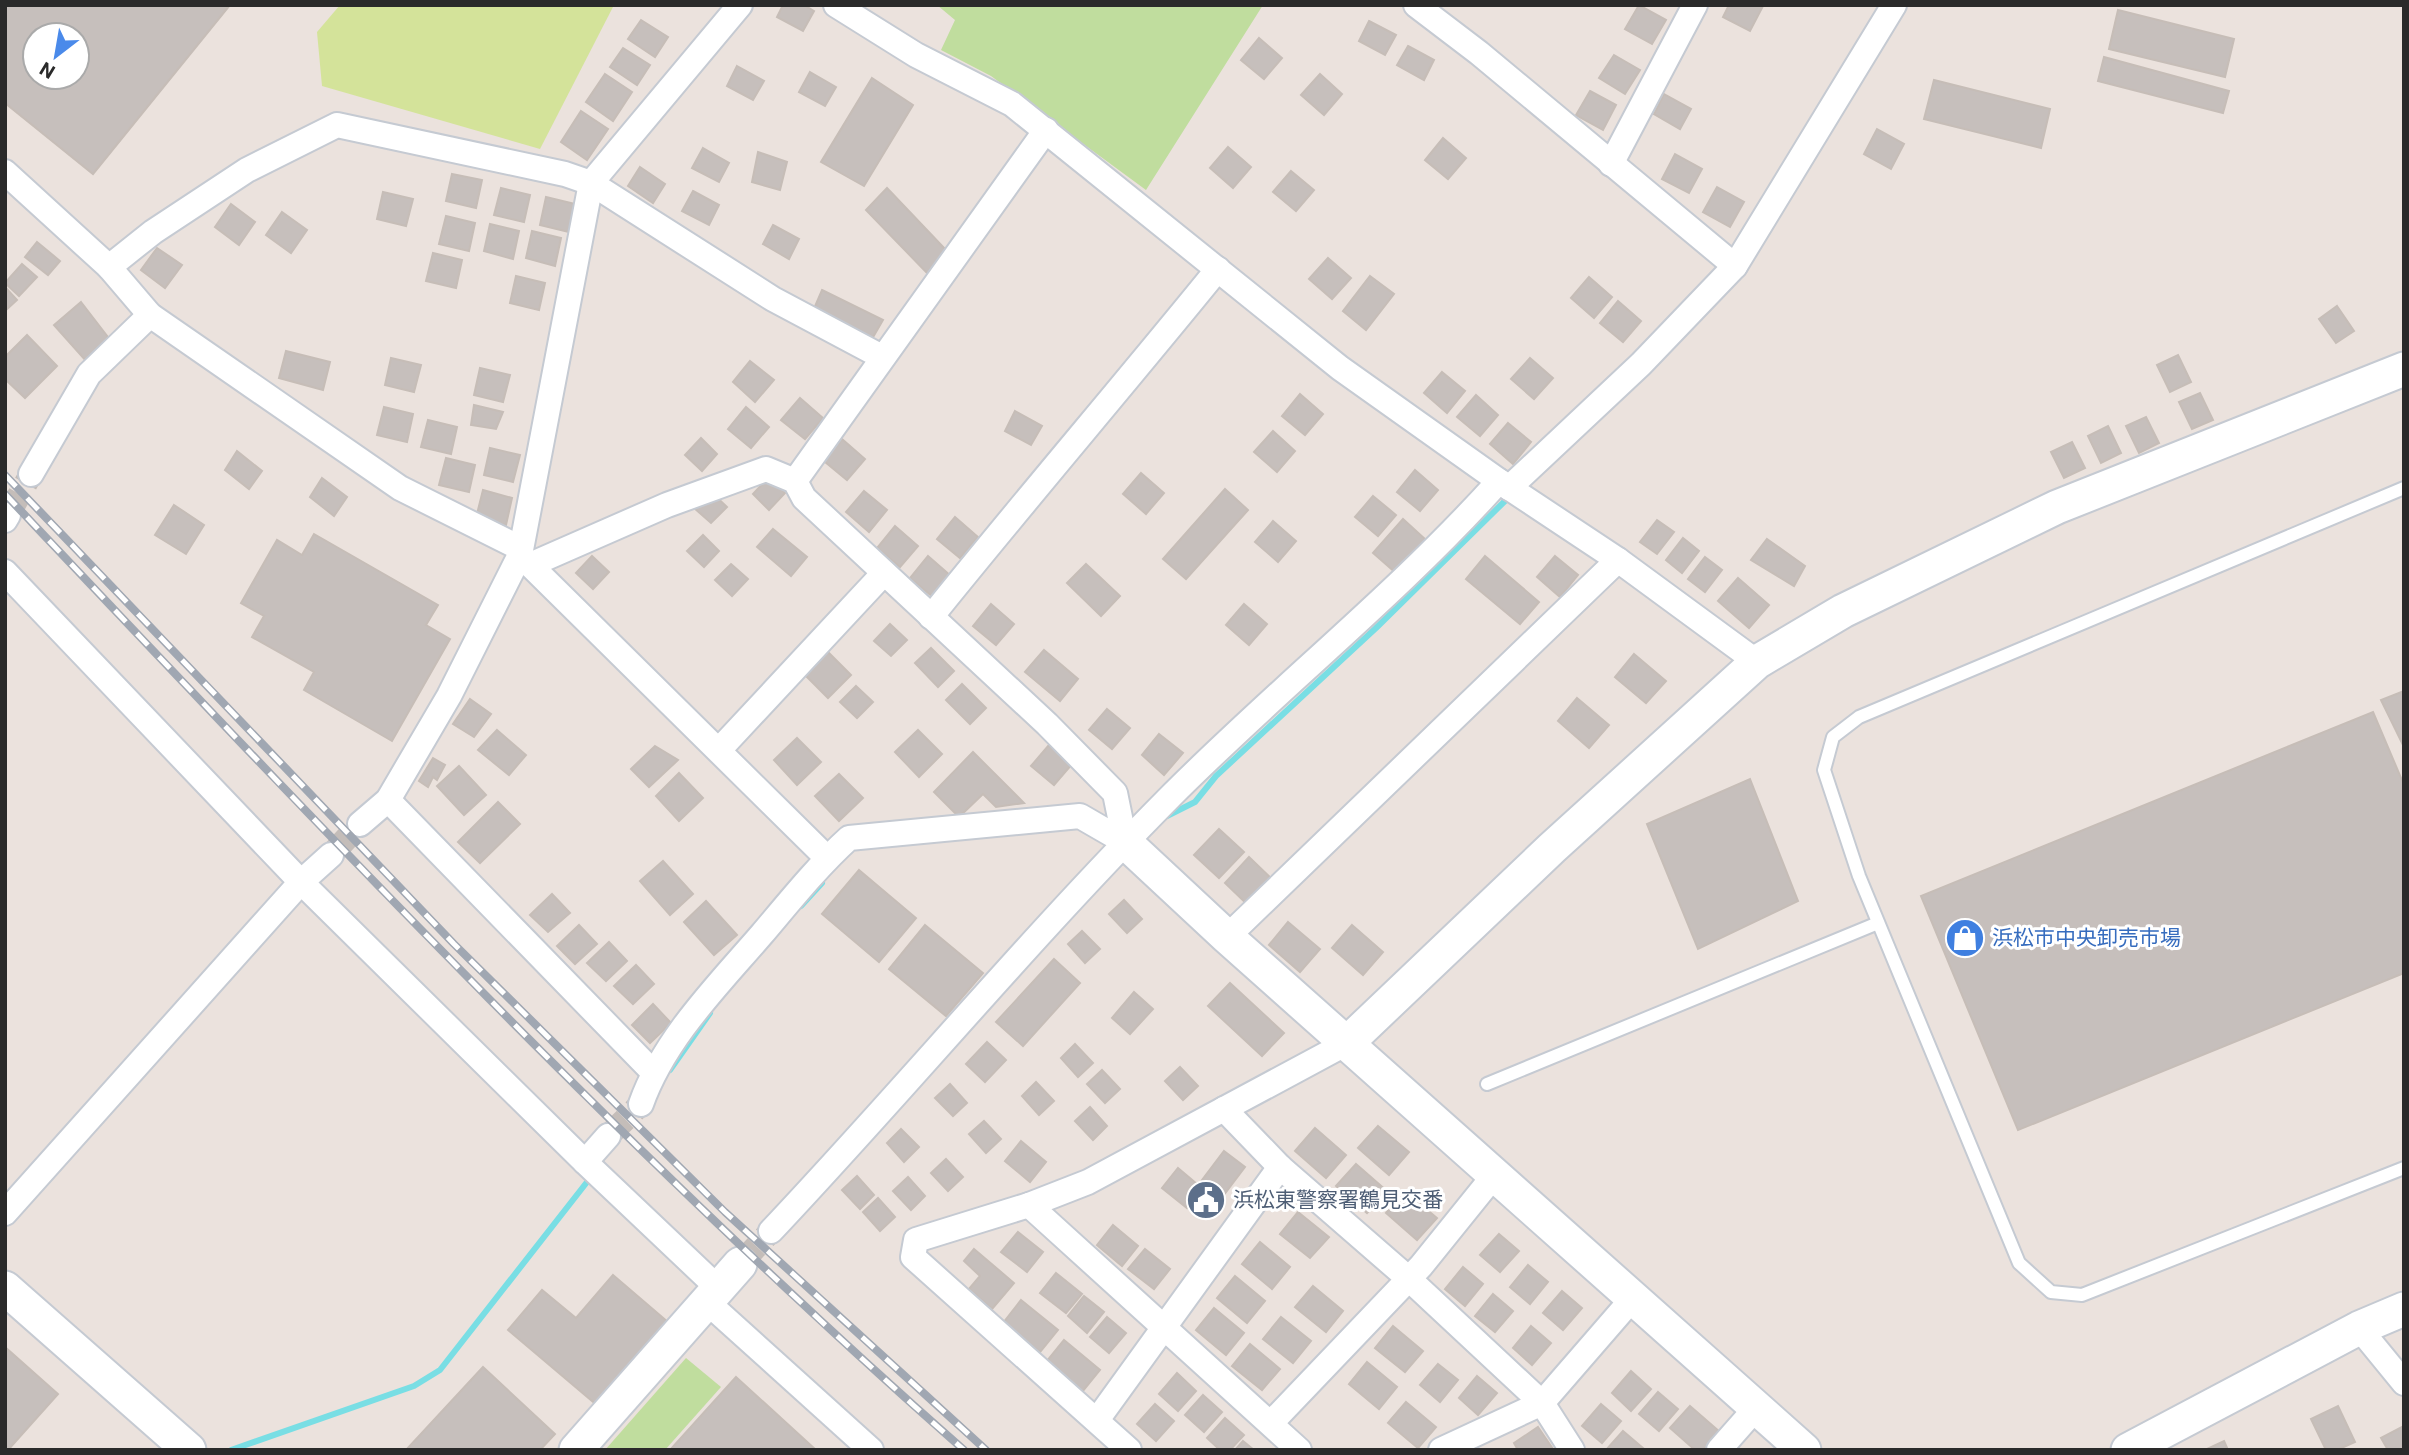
<svg xmlns="http://www.w3.org/2000/svg" width="2409" height="1455" font-family="Roboto,'Noto Sans JP',sans-serif">
	<style>
		.green { fill: #c0dd9e }
		.pitch { fill: #d4e39a }
		.lines { fill: none; stroke-linecap: round; stroke-linejoin: round }
		.stream { stroke: #79dee4; stroke-width: 6 }
		.building { fill: #c6bfbc; stroke: #c6bdb7; stroke-width: 2; fill-rule: evenodd }
		.street-tunnel { stroke: #c4bdb9; stroke-width: 24; stroke-dasharray: 24 12; stroke-linecap: butt }
		.lane-casing { stroke: #c5cad2; stroke-width: 16 }
		.street-casing { stroke: #c5cad2; stroke-width: 28 }
		.secondary-casing { stroke: #c5cad2; stroke-width: 37 }
		.lane { stroke: #fff; stroke-width: 12 }
		.street { stroke: #fff; stroke-width: 24 }
		.secondary { stroke: #fff; stroke-width: 33 }
		.rail-casing { stroke: #a0a7b2; stroke-width: 8 }
		.rail { stroke: #fff; stroke-width: 5; stroke-dasharray: 16; stroke-linecap: butt }
		.labels { text-anchor: middle; dominant-baseline: central; stroke-width: 6; stroke-linejoin: round; paint-order: stroke }
		.shop-label { font-size: 21px; fill: #366cbe; stroke: #fff; text-anchor: start }
		.service-label { font-size: 21px; fill: #4e5e75; stroke: #fff; text-anchor: start }
	</style>
	<rect width="100%" height="100%" fill="#ebe2dd"/>
	<g class="green">
		<polygon points="937,5 1263,5 1146,190 991,76 941,50 955,20"/>
		<polygon points="686,1358 721,1387 665,1450 605,1450"/>
	</g>
	<polygon class="pitch" points="340,5 614,5 540,149 322,86 317,32"/>
	<g class="lines">
		<g class="stream">
			<polyline points="1167,816 1195,802 1216,776 1376,628 1507,499"/>
			<polyline points="801,906 822,883"/>
			<polyline points="670,1070 710,1013"/>
			<polyline points="231,1450 414,1386 440,1370 587,1182"/>
		</g>
	</g>
	<g class="building">
		<path d="M5 5H230L93 174 5 103ZM35 35H77V77H35Z"/>
		<polygon points="783,5 804,5 814,11 803,31 777,17"/>
		<polygon points="1639,5 1666,20 1652,44 1625,29"/>
		<polygon points="1729,5 1761,5 1763,6 1750,31 1723,17"/>
		<polygon points="2118,10 2234,39 2225,77 2109,49"/>
		<polygon points="641,20 668,37 655,57 628,39"/>
		<polygon points="1369,21 1396,35 1385,55 1359,41"/>
		<polygon points="1259,38 1282,58 1264,79 1241,60"/>
		<polygon points="1408,46 1434,60 1424,80 1397,65"/>
		<polygon points="623,48 650,65 637,85 610,67"/>
		<polygon points="1614,55 1640,70 1625,94 1599,78"/>
		<polygon points="2104,57 2229,91 2223,113 2098,81"/>
		<polygon points="737,66 764,81 753,100 727,86"/>
		<polygon points="810,72 836,87 825,106 799,92"/>
		<polygon points="605,74 632,92 613,121 586,102"/>
		<polygon points="1320,74 1342,94 1324,115 1301,95"/>
		<polygon points="872,78 913,105 864,186 821,162"/>
		<polygon points="1934,80 2050,109 2041,148 1924,119"/>
		<polygon points="1590,91 1616,105 1603,130 1576,115"/>
		<polygon points="1664,94 1691,109 1680,129 1654,114"/>
		<polygon points="581,111 608,129 587,160 561,142"/>
		<polygon points="1877,129 1904,144 1891,169 1864,154"/>
		<polygon points="1443,138 1466,158 1448,179 1425,160"/>
		<polygon points="1228,147 1251,167 1233,188 1210,168"/>
		<polygon points="703,148 729,163 719,182 692,168"/>
		<polygon points="758,152 787,162 780,190 752,182"/>
		<polygon points="1675,154 1702,169 1689,193 1662,179"/>
		<polygon points="640,167 665,184 653,203 628,186"/>
		<polygon points="1291,171 1314,190 1296,211 1273,192"/>
		<polygon points="452,174 482,180 476,208 446,201"/>
		<polygon points="1717,187 1744,202 1730,227 1703,212"/>
		<polygon points="501,188 530,195 524,222 494,215"/>
		<polygon points="887,188 947,251 928,274 866,210"/>
		<polygon points="693,191 719,205 709,225 682,211"/>
		<polygon points="383,192 413,199 406,226 377,219"/>
		<polygon points="546,197 575,204 569,232 540,225"/>
		<polygon points="231,204 255,222 239,245 215,227"/>
		<polygon points="282,212 307,230 291,253 266,235"/>
		<polygon points="446,216 475,223 469,251 439,244"/>
		<polygon points="490,224 519,231 513,259 484,251"/>
		<polygon points="773,225 799,239 789,259 763,244"/>
		<polygon points="532,231 561,238 555,266 526,258"/>
		<polygon points="37,242 60,261 48,275 25,257"/>
		<polygon points="157,248 182,265 165,288 141,270"/>
		<polygon points="433,253 462,260 456,288 426,281"/>
		<polygon points="1328,258 1351,278 1332,299 1309,279"/>
		<polygon points="22,264 37,277 19,296 5,283"/>
		<polygon points="516,276 545,283 539,310 510,303"/>
		<polygon points="1370,276 1394,294 1366,330 1343,311"/>
		<polygon points="1589,277 1612,297 1594,318 1571,298"/>
		<polygon points="5,287 17,300 5,311"/>
		<polygon points="822,290 883,320 872,339 813,311"/>
		<polygon points="1618,301 1641,321 1623,342 1600,323"/>
		<polygon points="81,302 111,341 86,361 54,325"/>
		<polygon points="2337,306 2354,331 2336,343 2319,319"/>
		<polygon points="27,335 57,366 25,398 5,379 5,357"/>
		<polygon points="286,351 330,362 323,390 279,378"/>
		<polygon points="2178,355 2191,382 2170,392 2157,365"/>
		<polygon points="391,358 421,365 414,392 385,385"/>
		<polygon points="1530,358 1553,378 1534,399 1511,379"/>
		<polygon points="750,361 774,380 755,402 733,382"/>
		<polygon points="480,368 510,375 503,402 474,395"/>
		<polygon points="1442,372 1465,391 1447,413 1424,393"/>
		<polygon points="2200,393 2213,420 2192,429 2179,402"/>
		<polygon points="1300,394 1323,414 1305,435 1282,416"/>
		<polygon points="1476,395 1498,415 1480,436 1457,417"/>
		<polygon points="800,398 823,418 805,439 781,420"/>
		<polygon points="474,405 503,412 496,429 471,425"/>
		<polygon points="384,407 413,414 407,442 377,435"/>
		<polygon points="746,407 769,427 751,448 728,429"/>
		<polygon points="1015,411 1042,426 1031,445 1005,431"/>
		<polygon points="2146,417 2159,443 2139,453 2126,426"/>
		<polygon points="428,420 457,427 451,454 421,447"/>
		<polygon points="1508,423 1531,442 1513,464 1490,444"/>
		<polygon points="2108,426 2121,453 2101,463 2088,436"/>
		<polygon points="1273,431 1295,451 1277,472 1254,452"/>
		<polygon points="701,438 717,454 702,471 685,455"/>
		<polygon points="842,439 865,459 847,480 824,461"/>
		<polygon points="2072,442 2085,468 2064,478 2051,452"/>
		<polygon points="490,448 520,455 513,482 484,475"/>
		<polygon points="237,451 262,471 249,489 225,470"/>
		<polygon points="446,458 475,465 469,492 439,485"/>
		<polygon points="1415,470 1438,490 1420,511 1397,492"/>
		<polygon points="1141,473 1164,493 1146,514 1123,494"/>
		<polygon points="769,477 785,493 769,510 753,494"/>
		<polygon points="322,478 347,497 334,516 310,497"/>
		<polygon points="1225,489 1248,510 1186,579 1163,559"/>
		<polygon points="483,490 512,498 506,525 476,518"/>
		<polygon points="710,491 727,507 711,523 694,508"/>
		<polygon points="864,491 887,510 869,532 846,512"/>
		<polygon points="1373,496 1396,515 1378,536 1355,517"/>
		<polygon points="174,505 204,525 186,554 155,535"/>
		<polygon points="955,517 978,537 960,558 937,539"/>
		<polygon points="1403,519 1425,539 1396,573 1373,553"/>
		<polygon points="1657,520 1674,532 1657,554 1640,542"/>
		<polygon points="1273,521 1296,541 1278,562 1255,542"/>
		<polygon points="895,526 918,546 900,567 877,548"/>
		<polygon points="773,529 807,557 791,576 757,547"/>
		<polygon points="314,534 438,605 426,625 450,639 392,741 304,690 314,672 252,637 264,616 241,603 277,540 302,555"/>
		<polygon points="703,535 719,551 704,567 687,551"/>
		<polygon points="1683,538 1699,551 1682,573 1666,560"/>
		<polygon points="1767,539 1805,566 1794,586 1751,560"/>
		<polygon points="592,556 609,572 593,589 576,573"/>
		<polygon points="928,556 951,576 933,597 910,578"/>
		<polygon points="1485,556 1539,602 1520,624 1466,579"/>
		<polygon points="1555,556 1578,575 1560,597 1537,577"/>
		<polygon points="1705,557 1722,570 1705,592 1688,579"/>
		<polygon points="731,564 748,579 732,596 715,580"/>
		<polygon points="1086,564 1120,596 1101,616 1067,583"/>
		<polygon points="1738,578 1769,605 1749,628 1718,601"/>
		<polygon points="991,604 1014,624 996,645 973,626"/>
		<polygon points="1244,604 1267,624 1249,645 1226,625"/>
		<polygon points="890,624 907,640 891,656 874,641"/>
		<polygon points="931,648 954,671 938,687 915,663"/>
		<polygon points="1044,650 1078,679 1060,701 1025,672"/>
		<polygon points="827,651 851,675 828,698 804,674"/>
		<polygon points="1634,654 1666,681 1646,703 1615,677"/>
		<polygon points="962,684 986,708 970,724 946,700"/>
		<polygon points="856,686 873,702 857,718 840,702"/>
		<polygon points="2404,691 2404,747 2381,700"/>
		<polygon points="1577,698 1609,725 1589,748 1558,721"/>
		<polygon points="470,699 491,714 474,737 453,724"/>
		<polygon points="1107,709 1130,728 1112,749 1089,730"/>
		<polygon points="2373,712 2404,785 2404,973 2018,1130 1921,896"/>
		<polygon points="497,730 526,755 509,775 478,750"/>
		<polygon points="918,730 942,754 919,777 895,752"/>
		<polygon points="1159,734 1183,753 1164,775 1142,755"/>
		<polygon points="797,738 821,762 797,785 774,760"/>
		<polygon points="1049,745 1072,764 1054,785 1031,766"/>
		<polygon points="655,746 678,760 649,787 631,769"/>
		<polygon points="973,752 1024,803 996,807 983,794 959,817 934,792"/>
		<polygon points="433,758 445,765 437,780 433,777 428,787 419,781"/>
		<polygon points="459,766 486,795 464,815 437,786"/>
		<polygon points="679,773 703,798 679,821 656,796"/>
		<polygon points="839,774 863,798 839,821 815,796"/>
		<polygon points="1750,779 1798,901 1698,949 1647,824"/>
		<polygon points="498,802 520,824 480,863 458,842"/>
		<polygon points="1219,829 1244,852 1219,878 1194,855"/>
		<polygon points="1249,857 1274,881 1250,907 1225,883"/>
		<polygon points="663,861 693,894 670,915 640,881"/>
		<polygon points="859,870 916,918 879,962 822,914"/>
		<polygon points="552,894 570,913 548,932 530,915"/>
		<polygon points="1124,900 1142,919 1127,933 1109,914"/>
		<polygon points="706,901 737,935 714,955 684,922"/>
		<polygon points="1288,922 1320,949 1300,972 1269,945"/>
		<polygon points="579,925 597,944 575,964 557,946"/>
		<polygon points="925,925 983,973 946,1016 889,969"/>
		<polygon points="1352,925 1383,952 1363,975 1332,948"/>
		<polygon points="1082,931 1100,949 1085,963 1068,944"/>
		<polygon points="609,942 627,961 606,981 587,963"/>
		<polygon points="1054,959 1080,983 1023,1046 996,1022"/>
		<polygon points="636,965 654,984 633,1004 614,986"/>
		<polygon points="1230,983 1284,1033 1262,1056 1208,1006"/>
		<polygon points="1134,992 1153,1009 1130,1034 1112,1018"/>
		<polygon points="653,1004 671,1023 650,1043 632,1025"/>
		<polygon points="987,1042 1006,1060 985,1082 966,1064"/>
		<polygon points="1075,1044 1093,1063 1078,1077 1061,1058"/>
		<polygon points="1180,1067 1198,1086 1183,1100 1165,1081"/>
		<polygon points="1102,1070 1120,1089 1105,1103 1087,1084"/>
		<polygon points="1036,1082 1054,1101 1039,1115 1022,1096"/>
		<polygon points="950,1084 967,1103 953,1116 935,1098"/>
		<polygon points="1090,1107 1107,1126 1093,1140 1075,1121"/>
		<polygon points="984,1121 1001,1139 986,1153 969,1134"/>
		<polygon points="1378,1126 1409,1152 1389,1175 1358,1148"/>
		<polygon points="1315,1128 1346,1155 1326,1178 1295,1151"/>
		<polygon points="901,1129 919,1147 904,1162 887,1143"/>
		<polygon points="1021,1141 1046,1162 1030,1182 1005,1161"/>
		<polygon points="1224,1151 1245,1167 1223,1196 1202,1180"/>
		<polygon points="946,1159 963,1177 948,1191 931,1173"/>
		<polygon points="1356,1164 1387,1191 1367,1213 1336,1186"/>
		<polygon points="1178,1168 1203,1189 1187,1208 1162,1188"/>
		<polygon points="857,1176 874,1195 860,1209 842,1190"/>
		<polygon points="908,1177 925,1196 911,1210 893,1191"/>
		<polygon points="1405,1191 1437,1218 1417,1240 1386,1213"/>
		<polygon points="878,1198 895,1217 880,1231 863,1212"/>
		<polygon points="1298,1212 1329,1237 1310,1258 1280,1234"/>
		<polygon points="1113,1225 1138,1246 1122,1266 1097,1245"/>
		<polygon points="1018,1232 1043,1252 1027,1272 1001,1252"/>
		<polygon points="1499,1234 1519,1251 1500,1272 1480,1255"/>
		<polygon points="1260,1242 1290,1267 1272,1289 1242,1264"/>
		<polygon points="974,1249 1014,1283 992,1309 969,1289 980,1276 964,1261"/>
		<polygon points="1145,1249 1170,1269 1154,1289 1128,1269"/>
		<polygon points="1528,1265 1548,1282 1530,1304 1510,1287"/>
		<polygon points="1463,1267 1483,1284 1465,1306 1445,1289"/>
		<polygon points="1056,1273 1082,1294 1066,1313 1040,1293"/>
		<polygon points="613,1275 668,1322 598,1406 508,1330 542,1290 576,1318"/>
		<polygon points="1235,1276 1265,1301 1247,1323 1217,1298"/>
		<polygon points="1313,1286 1343,1311 1326,1332 1295,1307"/>
		<polygon points="1562,1291 1582,1308 1563,1330 1543,1313"/>
		<polygon points="1493,1294 1513,1311 1495,1332 1475,1316"/>
		<polygon points="1084,1296 1104,1312 1087,1333 1068,1316"/>
		<polygon points="1021,1300 1058,1330 1040,1352 1003,1323"/>
		<polygon points="1214,1308 1244,1333 1226,1355 1196,1330"/>
		<polygon points="1107,1317 1126,1333 1109,1353 1090,1337"/>
		<polygon points="1281,1317 1311,1341 1293,1363 1263,1339"/>
		<polygon points="1393,1326 1423,1351 1405,1372 1375,1348"/>
		<polygon points="1531,1326 1551,1343 1532,1365 1513,1348"/>
		<polygon points="1064,1340 1100,1370 1082,1392 1046,1362"/>
		<polygon points="1250,1344 1280,1369 1262,1390 1232,1366"/>
		<polygon points="5,1347 58,1394 8,1450 5,1450"/>
		<polygon points="1367,1362 1397,1387 1379,1409 1349,1384"/>
		<polygon points="1438,1364 1458,1380 1440,1402 1420,1385"/>
		<polygon points="483,1367 555,1434 540,1450 406,1450"/>
		<polygon points="1631,1371 1651,1389 1631,1411 1612,1393"/>
		<polygon points="1177,1373 1196,1391 1178,1411 1159,1394"/>
		<polygon points="1477,1376 1497,1393 1478,1415 1459,1398"/>
		<polygon points="736,1377 816,1450 670,1450"/>
		<polygon points="1658,1392 1678,1409 1659,1431 1639,1414"/>
		<polygon points="1203,1395 1222,1412 1204,1432 1185,1415"/>
		<polygon points="1406,1402 1436,1427 1418,1448 1388,1423"/>
		<polygon points="1155,1404 1174,1421 1156,1441 1137,1424"/>
		<polygon points="1601,1404 1621,1421 1602,1443 1582,1426"/>
		<polygon points="1690,1406 1720,1432 1704,1450 1695,1450 1670,1428"/>
		<polygon points="2338,1406 2355,1442 2337,1450 2326,1450 2311,1419"/>
		<polygon points="1225,1418 1244,1435 1230,1450 1220,1450 1207,1438"/>
		<polygon points="2404,1426 2404,1450 2388,1450 2381,1438"/>
		<polygon points="1538,1427 1553,1449 1518,1450 1514,1443"/>
		<polygon points="1623,1431 1643,1448 1641,1450 1606,1450"/>
		<polygon points="1243,1441 1254,1450 1235,1450"/>
		<polygon points="2224,1441 2228,1450 2205,1450"/>
	</g>
	<g class="lines">
		<g class="street-tunnel">
			<polyline points="8,515 31,474"/>
			<polyline points="331,855 360,824"/>
			<polyline points="608,1136 641,1104"/>
			<polyline points="740,1264 771,1231"/>
		</g>
		<g class="lane-casing">
			<g id="lane">
				<polyline points="2404,488 1859,717 1833,737 1824,770 1859,876 2019,1263 2051,1292 2082,1295 2404,1168"/>
				<polyline points="1487,1084 1878,923"/>
			</g>
		</g>
		<g class="street-casing">
			<g id="street">
				<polyline points="836,5 916,55 1012,104 1340,368 1499,481 1618,560 1757,662"/>
				<polyline points="1416,5 1479,53 1735,266"/>
				<polyline points="1611,164 1695,5"/>
				<polyline points="5,172 109,267 150,315 400,488 520,548"/>
				<polyline points="109,267 153,232 247,170 337,125 565,174 591,183 773,299 882,357"/>
				<polyline points="31,474 89,374 150,315"/>
				<polyline points="795,481 1046,130"/>
				<polyline points="1509,488 1641,364 1735,266 1894,5"/>
				<polyline points="5,520 8,515"/>
				<polyline points="521,556 827,858"/>
				<polyline points="530,565 667,505 766,469 795,481 804,498 1047,724 1115,793 1125,842"/>
				<polyline points="5,572 301,882 585,1162 718,1288"/>
				<path d="M931 617C1025 500 1123 386 1218 269"/>
				<polyline points="719,750 884,573"/>
				<polyline points="388,800 653,1072"/>
				<polyline points="360,824 388,800 449,696 520,555 591,183 740,5"/>
				<polyline points="1227,937 1618,560"/>
				<path d="M641 1104C664 1039 718 985 762 934 790 901 817 867 849 838L1080 816 1125 842"/>
				<polyline points="1224,1109 1280,1167 1409,1279 1542,1403 1572,1450"/>
				<polyline points="585,1162 608,1136"/>
				<polyline points="1029,1205 1299,1450"/>
				<polyline points="5,1213 301,882 331,855"/>
				<path d="M771 1231C905 1089 1030 938 1168 799 1276 690 1397 595 1499 481"/>
				<polyline points="707,1302 871,1450"/>
				<polyline points="2359,1328 2404,1383"/>
				<polyline points="1097,1420 1280,1167"/>
				<polyline points="1271,1423 1421,1266 1496,1173"/>
				<polyline points="1129,1450 913,1257 916,1240 1029,1205 1088,1182 1347,1043"/>
				<polyline points="1441,1450 1542,1403 1633,1298"/>
				<polyline points="1719,1450 1756,1408"/>
			</g>
		</g>
		<g class="secondary-casing">
			<g id="secondary">
				<polyline points="1125,842 1227,937 1804,1450"/>
				<polyline points="1347,1043 1552,848 1757,662 1843,611 2057,507 2404,369"/>
				<polyline points="5,1288 189,1450"/>
				<polyline points="576,1450 740,1264"/>
				<polyline points="2128,1450 2359,1328 2404,1309"/>
			</g>
		</g>
		<use href="#lane" class="lane"/>
		<use href="#street" class="street"/>
		<use href="#secondary" class="secondary"/>
		<g class="rail-casing">
			<g id="rail">
				<polyline points="5,475 454,944 725,1212 986,1450"/>
				<path d="M5 494C315 822 625 1152 964 1450"/>
			</g>
		</g>
		<use href="#rail" class="rail"/>
	</g>
	<defs>
		<g id="shop-disc" transform="scale(2.0125)"><circle r="9.5" fill="#3f7fe0" stroke="#fff"/><path d="M-5-2.5h2.3a2.7 3.5 0 0 1 5.4 0H5L5.5 6h-11ZM-1.5-2.5h3a1.5 2.3 0 0 0-3 0Z" fill="#fff"/></g>
		<g id="civic-disc" transform="scale(2.0125)"><circle r="9.5" fill="#5c6f8a" stroke="#fff"/><path d="M-.6-6.5H3V-4.5H.6V-3L4-1V1h2V6H-6V1h2V-1L-.6-3ZM-1.2 2.5V6h2.4V2.5Z" fill="#fff"/></g>
	</defs>
	<g fill-rule="evenodd">
		<use href="#shop-disc" x="1965" y="938"/>
		<use href="#civic-disc" x="1206" y="1200"/>
	</g>
	<g class="labels">
		<g class="shop-label">
			<text x="1992" y="938">浜松市中央卸売市場</text>
		</g>
		<g class="service-label">
			<text x="1233" y="1200">浜松東警察署鶴見交番</text>
		</g>
	</g>
	<rect width="2409" height="1455" fill="none" stroke="#2a2a2a" stroke-width="14"/>
	<g transform="translate(56 56) rotate(211)"><circle r="33" fill="#ffffff" stroke="#aaaaaa" stroke-width="2"/>
	<path d="M0-5L12 26L0 18L-12 26Z" fill="#4a8aea"/>
	<text y="-10" font-size="19" font-weight="bold" text-anchor="middle" fill="#2a2a2a">N</text>
	</g>
</svg>
